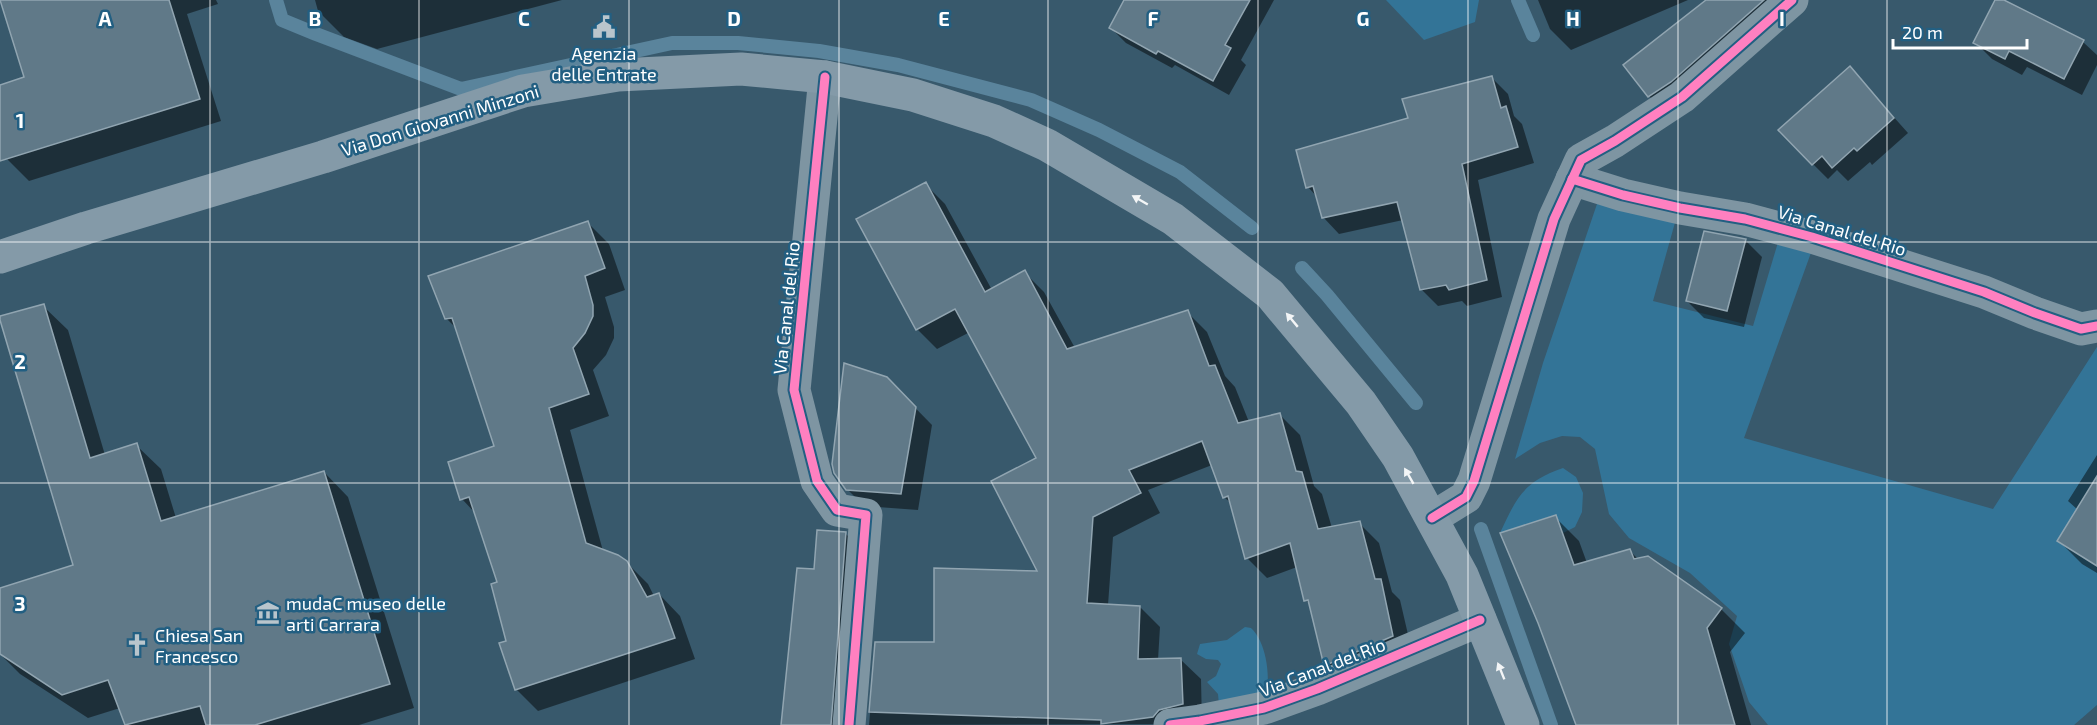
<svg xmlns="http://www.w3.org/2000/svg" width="2097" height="725" font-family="'Exo 2',sans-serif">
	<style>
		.green { fill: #337497 }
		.shadow { fill: #0007 }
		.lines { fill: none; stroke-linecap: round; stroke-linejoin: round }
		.stream { stroke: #5a849c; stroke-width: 14 }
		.building { fill: #607988; stroke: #91a5b1; stroke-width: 1.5 }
		.street { stroke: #7e95a2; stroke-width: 33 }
		.secondary { stroke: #849aa8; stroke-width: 33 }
		.cycleway-casing { stroke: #225f82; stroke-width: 13 }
		.cycleway { stroke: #ff80c0; stroke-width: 9 }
		.oneway { fill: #f3f5f6 }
		.grid { fill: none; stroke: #fff; stroke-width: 1.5; stroke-opacity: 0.55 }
		.labels { text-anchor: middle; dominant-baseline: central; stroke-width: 5; stroke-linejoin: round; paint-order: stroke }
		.poi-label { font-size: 18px; fill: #fff; stroke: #225f82; text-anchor: start }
		.street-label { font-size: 18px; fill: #fff; stroke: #225f82 }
		.grid-label { font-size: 20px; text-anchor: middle; font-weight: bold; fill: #fff; stroke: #225f82; stroke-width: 5; stroke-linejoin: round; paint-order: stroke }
	</style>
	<rect width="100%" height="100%" fill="#38596c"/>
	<g class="green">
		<polygon points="1386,0 1479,0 1475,22 1424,40"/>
		<polygon points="1598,201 1676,219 1653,301 1753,326 1779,239 1812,250 1744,438 1993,509 2097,347 2097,705 2074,725 1768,725 1749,702 1729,644 1737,616 1690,573 1629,538 1609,514 1595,449 1580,437 1562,436 1540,443 1515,459 1543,363"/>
		<path d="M1563 468 1576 477 1583 493 1582 512 1575 527 1563 533 1555 515 1500 533C1517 497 1523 482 1563 468Z"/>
		<path d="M1245 627 1251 628C1266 642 1270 673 1267 693L1219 705 1218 694 1207 682 1216 676 1221 664 1218 660 1206 659 1197 654 1200 644 1227 640Z"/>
	</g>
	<g class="shadow">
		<polygon points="2,0 216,0 218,4 187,14 221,121 29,181 6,158 0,139 0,86 26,78"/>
		<polygon points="315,0 562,0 377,49 344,37 318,11"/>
		<polygon points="1126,0 1274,0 1241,60 1246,65 1229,95 1175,65 1172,68 1126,43 1111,28"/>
		<polygon points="1538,0 1688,0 1571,50 1550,29"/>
		<polygon points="1709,0 1805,0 1670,117 1649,96"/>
		<polygon points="1997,0 2001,0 2083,42 2097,55 2097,65 2082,95 2027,67 2022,75 1992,59 1975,42"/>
		<polygon points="1850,68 1908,133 1872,165 1870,162 1848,181 1837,170 1828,179 1813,164"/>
		<polygon points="1492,78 1508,94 1514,116 1522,124 1534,163 1478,180 1502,297 1467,306 1462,301 1438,306 1421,289 1403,220 1339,234 1323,217 1318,198 1308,187 1409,119"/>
		<polygon points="925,184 945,204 992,290 1024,272 1044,292 1075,348 1187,312 1207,332 1225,376 1235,387 1249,422 1280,415 1300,435 1314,486 1322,494 1332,528 1359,523 1379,543 1392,592 1400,600 1413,656 1345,685 1325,665 1311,606 1306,600 1297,567 1267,578 1247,558 1232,504 1224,497 1212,465 1148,490 1160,513 1113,537 1108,605 1140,607 1160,627 1158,660 1180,659 1201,679 1202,724 869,725 876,643 936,644 1040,573 1038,459 970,332 937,349 917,329"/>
		<polygon points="588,223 609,244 625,290 605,297 614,327 614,338 606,355 593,370 609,416 570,430 603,551 626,562 648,584 654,596 659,594 680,616 695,659 538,711 516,689 499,583 476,514 462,499 496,447 457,329 446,318"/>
		<polygon points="1745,240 1762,257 1744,327 1704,318 1687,301"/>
		<polygon points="43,306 68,330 105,455 136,445 161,469 176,518 324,472 348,497 414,708 359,725 127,725 120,708 88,718 20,674 0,654 0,589 74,566"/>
		<polygon points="886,378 932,425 918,510 864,506 847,489"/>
		<polygon points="2097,455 2097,573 2082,564 2059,541 2078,510 2068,501"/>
		<polygon points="1555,517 1579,541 1587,563 1630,551 1639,560 1721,609 1745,633 1730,652 1751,725 1578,725"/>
		<polygon points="845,533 865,554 851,725 783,725 816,571"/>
	</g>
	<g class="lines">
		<g class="stream">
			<polyline points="276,0 282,20 316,34 461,89 672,43 738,43 819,51 898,65 1031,100 1099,130 1180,172 1252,228"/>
			<polyline points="1518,0 1533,35"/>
			<polyline points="1302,268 1327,295 1416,403"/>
			<polyline points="1481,529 1551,725"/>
		</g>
	</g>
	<g class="building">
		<polygon points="0,0 169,0 200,99 0,161 0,85 24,77"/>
		<polygon points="1124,0 1250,0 1225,45 1231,48 1213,81 1158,51 1156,54 1109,28"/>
		<polygon points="1706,0 1764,0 1671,82 1648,97 1623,65"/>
		<polygon points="1995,0 2004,0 2084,40 2064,79 2009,51 2005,59 1973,43"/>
		<polygon points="1850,66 1894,118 1857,151 1854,148 1832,168 1822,156 1812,165 1778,130"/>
		<polygon points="1492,76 1501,108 1506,106 1518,147 1462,164 1487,280 1449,290 1446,285 1420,290 1397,202 1322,218 1313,186 1306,188 1296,150 1408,118 1402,99"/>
		<polygon points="926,182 985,292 1025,270 1067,349 1188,310 1209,366 1215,365 1238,423 1280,413 1296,471 1302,472 1318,529 1360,521 1375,579 1381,579 1393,636 1324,666 1308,600 1304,601 1290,543 1245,559 1228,496 1223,498 1202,441 1129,470 1141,493 1093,517 1087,603 1140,606 1138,659 1181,658 1183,704 1159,710 1153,717 1101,724 1101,720 869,712 875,642 934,642 934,568 1037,571 991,481 1036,458 955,309 916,330 856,219"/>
		<polygon points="588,221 605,268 585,276 593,305 593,316 585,333 573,348 589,394 549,408 586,543 618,555 627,561 647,597 659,593 675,638 515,690 499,643 506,641 491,584 497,582 469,497 460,500 448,462 494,446 452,318 445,319 428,276"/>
		<polygon points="1704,231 1746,239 1727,311 1686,301"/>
		<polygon points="44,304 90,458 137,443 161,521 324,471 390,684 255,725 206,725 200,706 125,725 108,680 62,695 0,654 0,588 73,565 0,320 0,316"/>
		<polygon points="844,363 887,377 916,407 901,494 846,490 834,473 832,464"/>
		<polygon points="2097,476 2097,566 2057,541"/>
		<polygon points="1556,515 1574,565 1630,549 1634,559 1648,556 1722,608 1707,628 1735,725 1576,725 1538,623 1500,533"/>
		<polygon points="817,530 846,532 831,725 781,725 797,568 814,569"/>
	</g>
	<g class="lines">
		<g class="street">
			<polyline points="825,77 794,390 817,481 837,510 866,515 849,725"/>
			<polyline points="1572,179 1623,195 1680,208 1745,219 1812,237 1984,292 2035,313 2081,329 2097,326"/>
			<polyline points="1432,518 1466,497 1474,481 1554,219 1581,160 1615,141 1682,97 1792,0"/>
			<polyline points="1170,725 1200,721 1264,708 1317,689 1480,620"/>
		</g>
		<polyline class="secondary" points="0,257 86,228 323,157 523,91 618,75 741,69 825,77 913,95 994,121 1047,145 1173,219 1270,294 1361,403 1398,457 1462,575 1523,725"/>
		<g class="cycleway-casing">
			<g id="cycleway">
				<polyline points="825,77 794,390 817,481 837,510 866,515 849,725"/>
				<polyline points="1572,179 1623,195 1680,208 1745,219 1812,237 1984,292 2035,313 2081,329 2097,326"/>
				<polyline points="1432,518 1466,497 1474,481 1554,219 1581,160 1615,141 1682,97 1792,0"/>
				<polyline points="1170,725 1200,721 1264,708 1317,689 1480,620"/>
			</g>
		</g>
		<use href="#cycleway" class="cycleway"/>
	</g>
	<defs><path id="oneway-solid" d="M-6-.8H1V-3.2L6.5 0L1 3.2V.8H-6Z" transform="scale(1.5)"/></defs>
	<g class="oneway">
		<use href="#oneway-solid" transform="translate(1140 200) rotate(-150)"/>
		<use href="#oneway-solid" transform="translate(1292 320) rotate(-130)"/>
		<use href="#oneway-solid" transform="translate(1409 476) rotate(-120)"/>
		<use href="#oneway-solid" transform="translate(1501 671) rotate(-112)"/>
	</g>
	<path class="grid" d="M210 0V725M419 0V725M629 0V725M839 0V725M1048 0V725M1258 0V725M1468 0V725M1678 0V725M1887 0V725M0 242H2097M0 483H2097"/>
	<defs>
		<g id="civic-bare" transform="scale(1.8)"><path d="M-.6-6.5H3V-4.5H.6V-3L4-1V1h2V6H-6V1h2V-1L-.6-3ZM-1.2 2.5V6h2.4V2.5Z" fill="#b9c5cc" stroke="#225f82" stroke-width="2.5" paint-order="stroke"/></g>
		<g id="museum-bare" transform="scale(1.8)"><path d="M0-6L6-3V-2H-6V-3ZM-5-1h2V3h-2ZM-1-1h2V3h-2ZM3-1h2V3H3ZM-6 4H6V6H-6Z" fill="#b9c5cc" stroke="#225f82" stroke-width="2.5" paint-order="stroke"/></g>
		<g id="church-bare" transform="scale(1.8)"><path d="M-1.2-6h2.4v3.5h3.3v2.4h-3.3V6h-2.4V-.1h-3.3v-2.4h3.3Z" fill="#b9c5cc" stroke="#225f82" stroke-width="2.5" paint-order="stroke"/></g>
	</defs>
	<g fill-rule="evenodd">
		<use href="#civic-bare" x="604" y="27"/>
		<use href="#museum-bare" x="268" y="613"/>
		<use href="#church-bare" x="137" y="645"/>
	</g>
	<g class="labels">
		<g class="poi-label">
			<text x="604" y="53" text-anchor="middle">Agenzia<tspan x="604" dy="21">delle Entrate</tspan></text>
			<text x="286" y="603">mudaC museo delle<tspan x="286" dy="21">arti Carrara</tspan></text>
			<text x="155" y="635">Chiesa San<tspan x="155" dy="21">Francesco</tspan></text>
		</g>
		<g class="street-label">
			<text transform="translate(440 120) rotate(-17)">Via Don Giovanni Minzoni</text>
			<text transform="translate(1842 230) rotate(17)">Via Canal del Rio</text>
			<text transform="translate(786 308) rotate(-84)">Via Canal del Rio</text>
			<text transform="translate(1322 667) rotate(-21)">Via Canal del Rio</text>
		</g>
	</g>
	<g class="grid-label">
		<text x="105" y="26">A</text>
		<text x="315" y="26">B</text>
		<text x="524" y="26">C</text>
		<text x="734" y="26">D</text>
		<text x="944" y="26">E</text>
		<text x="1153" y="26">F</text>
		<text x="1363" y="26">G</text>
		<text x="1573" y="26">H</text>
		<text x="1782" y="26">I</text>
		<text x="20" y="128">1</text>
		<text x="20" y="369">2</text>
		<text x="20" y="611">3</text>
	</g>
	<path d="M1893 39v9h134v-9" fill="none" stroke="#ffffff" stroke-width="3"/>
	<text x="1902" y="39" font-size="18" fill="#ffffff" stroke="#225f82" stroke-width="4.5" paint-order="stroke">20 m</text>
</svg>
